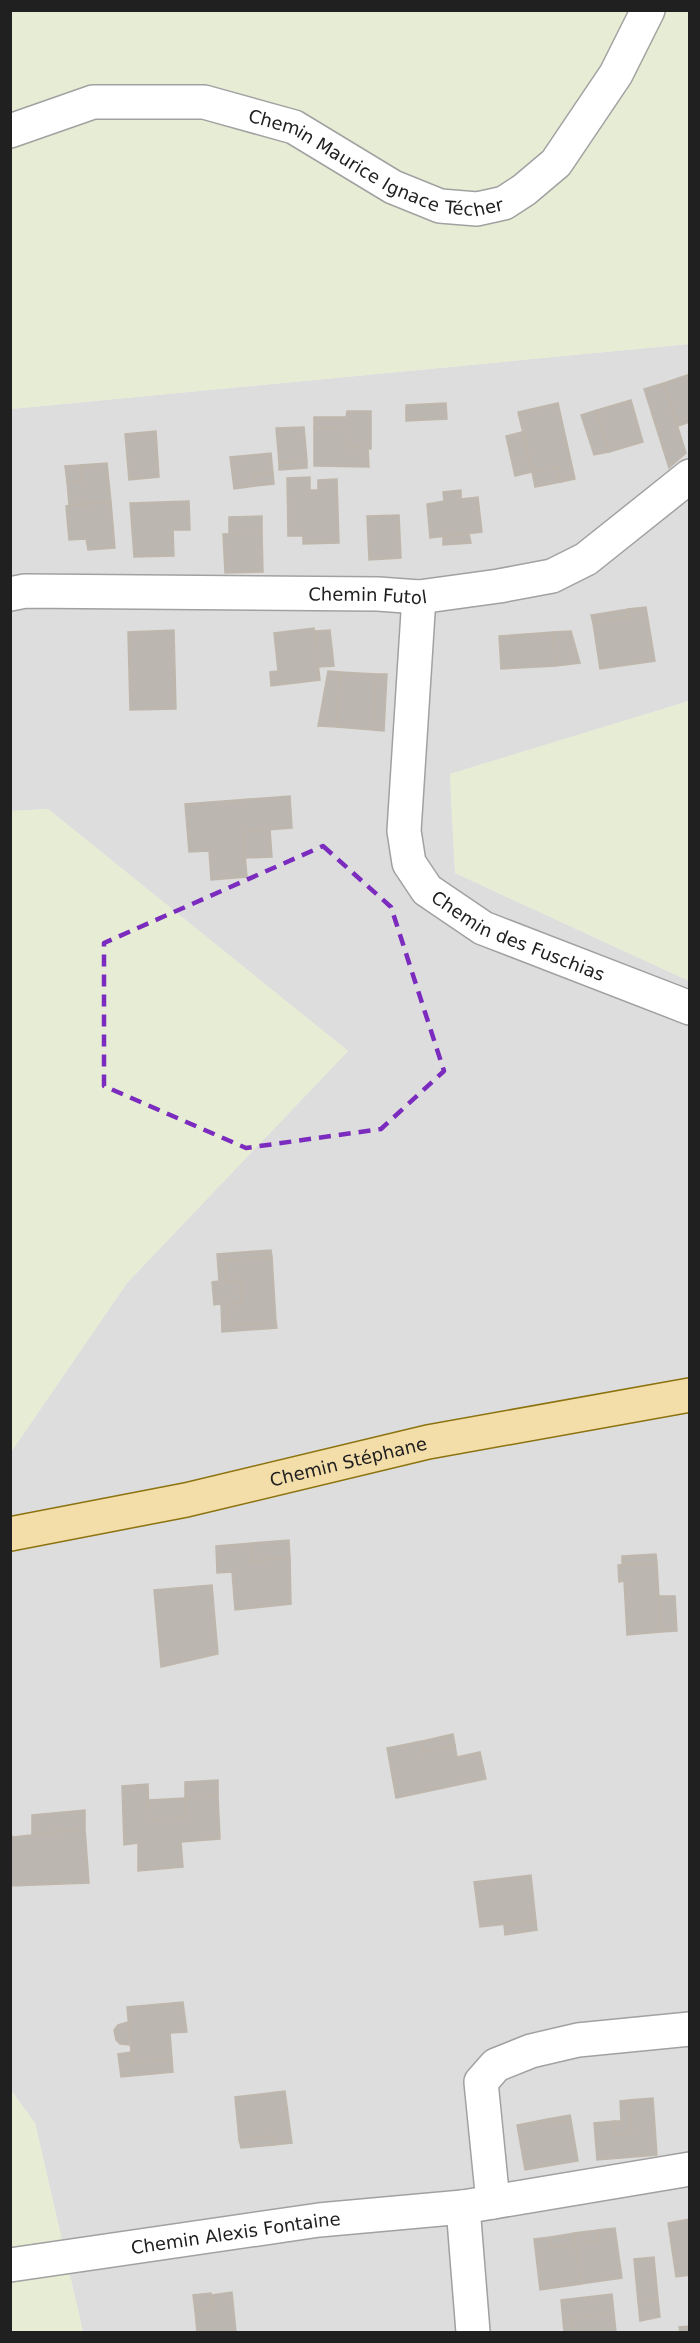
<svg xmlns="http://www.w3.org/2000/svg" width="700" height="2343" font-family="'DejaVu Sans',sans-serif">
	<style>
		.residential { fill: #ddd }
		.farmland { fill: #e7ecd4 }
		.building { fill: #bcb6b0; stroke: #bfb7ab; stroke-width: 1.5 }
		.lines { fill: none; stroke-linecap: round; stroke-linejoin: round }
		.minor-casing { stroke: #a1a1a1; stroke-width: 36 }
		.major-casing { stroke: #8c730f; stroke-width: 36 }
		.minor { stroke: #fff; stroke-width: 33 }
		.major { stroke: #f3dda8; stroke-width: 33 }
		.marked { fill: none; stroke: #7b2cbf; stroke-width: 4.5; stroke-dasharray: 12 8; stroke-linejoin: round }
		.labels { text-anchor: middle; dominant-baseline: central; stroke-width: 6; stroke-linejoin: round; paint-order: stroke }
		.street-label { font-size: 18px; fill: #202020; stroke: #fff }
	</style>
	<rect width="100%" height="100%" fill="#efede7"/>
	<polygon class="residential" points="689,344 689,701 450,774 455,873 689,981 689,2332 83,2332 35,2123 11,2090 11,1452 127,1283 348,1051 48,809 11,811 11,409"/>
	<g class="farmland">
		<polygon points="11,11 689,11 689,344 11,409"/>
		<polygon points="689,701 689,981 455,873 450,774"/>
		<polygon points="48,809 348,1051 127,1283 11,1452 11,811"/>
		<polygon points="10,2090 35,2123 83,2332 11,2332"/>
	</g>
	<g class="building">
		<polygon points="690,374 690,422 678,426 664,383"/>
		<polygon points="664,383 686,453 669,468 644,389"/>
		<polygon points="631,400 643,442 609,452 597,410"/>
		<polygon points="446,403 447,419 406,421 406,405"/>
		<polygon points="558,403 575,479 561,482 558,467 532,472 518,412"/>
		<polygon points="597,410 609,452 594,455 581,415"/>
		<polygon points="347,411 371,411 371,449 347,448 347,429 314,428 314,417 346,417"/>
		<polygon points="304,427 307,461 279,463 276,428"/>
		<polygon points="314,428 347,429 347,448 368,448 369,467 314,466"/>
		<polygon points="156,431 159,477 129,480 125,434"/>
		<polygon points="522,432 532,472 515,476 506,436"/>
		<polygon points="271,453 273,473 255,475 256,486 234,489 230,457"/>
		<polygon points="307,461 307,468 279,470 279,463"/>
		<polygon points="107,463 111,502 69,505 67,482 82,480 80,465"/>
		<polygon points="80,465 82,480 67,482 65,466"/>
		<polygon points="558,467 561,482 535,487 532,472"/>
		<polygon points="273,473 274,484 256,486 255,475"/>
		<polygon points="310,477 310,490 318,490 318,480 337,479 339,543 303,544 303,536 288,536 287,478"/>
		<polygon points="461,490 461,499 478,497 482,532 430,538 427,504 444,501 443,492"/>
		<polygon points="189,501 190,530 173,530 174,556 134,557 130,503"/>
		<polygon points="111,502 115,548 88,550 86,539 69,540 66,506"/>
		<polygon points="399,515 401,558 369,560 367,516"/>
		<polygon points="262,516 262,533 229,534 229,517"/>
		<polygon points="262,533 263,572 225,573 223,534"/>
		<polygon points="469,534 471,543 443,545 443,537"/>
		<polygon points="646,607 655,661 600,669 593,623 629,617 628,609"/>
		<polygon points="628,609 629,617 593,623 591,615"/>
		<polygon points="314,628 320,680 271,686 270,672 278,671 274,633"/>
		<polygon points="174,630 176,709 130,710 128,632"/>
		<polygon points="330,630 334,666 318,667 315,631"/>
		<polygon points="571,631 580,663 556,666 553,632"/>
		<polygon points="553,632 556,666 501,669 499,636"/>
		<polygon points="328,671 340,672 337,727 318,726"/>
		<polygon points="340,672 376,674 373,730 337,727"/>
		<polygon points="376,674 387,674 384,731 373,730"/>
		<polygon points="290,796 292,828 243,832 247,877 211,880 209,851 189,852 185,804"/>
		<polygon points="270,829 272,857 245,858 243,832"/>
		<polygon points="271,1250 272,1257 225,1260 226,1281 240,1280 241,1303 227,1304 229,1325 276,1322 277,1328 222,1332 221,1304 214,1305 212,1282 219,1281 217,1254"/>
		<polygon points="272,1257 276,1322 229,1325 227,1304 241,1303 240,1280 226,1281 225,1260"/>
		<polygon points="289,1540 290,1558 252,1561 252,1543"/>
		<polygon points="252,1543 252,1561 290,1558 291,1604 235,1610 232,1572 217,1573 216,1546"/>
		<polygon points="656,1554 657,1563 622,1564 622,1556"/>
		<polygon points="657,1563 661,1632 627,1635 624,1581 619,1582 618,1565"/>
		<polygon points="212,1585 218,1654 161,1667 154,1590"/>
		<polygon points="659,1596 675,1596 677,1631 661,1632"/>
		<polygon points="453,1734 455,1745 423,1752 422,1741"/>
		<polygon points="422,1741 423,1752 455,1745 457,1757 480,1752 486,1779 396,1798 387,1748"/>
		<polygon points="218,1780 218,1796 185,1798 185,1782"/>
		<polygon points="148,1784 149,1820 187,1818 185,1798 218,1796 220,1839 181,1842 183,1867 138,1871 138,1843 124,1845 122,1786"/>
		<polygon points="185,1798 187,1818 149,1820 149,1800"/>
		<polygon points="85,1810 85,1829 32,1835 32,1815"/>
		<polygon points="85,1829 89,1883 10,1886 10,1834 13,1837"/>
		<polygon points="531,1875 536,1921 480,1927 474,1882"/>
		<polygon points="536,1921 537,1930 505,1935 504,1925"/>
		<polygon points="183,2002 187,2032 170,2033 172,2059 132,2063 127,2007"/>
		<polygon points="128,2022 130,2045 120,2044 116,2040 114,2030 118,2025"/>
		<polygon points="131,2052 132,2063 172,2059 173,2072 121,2077 118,2054"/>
		<polygon points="285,2091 292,2143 274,2145 273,2136 239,2140 235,2097"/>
		<polygon points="653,2098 657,2155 597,2160 594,2123 614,2121 615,2135 632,2134 629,2100"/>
		<polygon points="629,2100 632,2134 615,2135 614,2121 621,2121 620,2101"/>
		<polygon points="570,2115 571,2120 548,2124 548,2119"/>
		<polygon points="548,2119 548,2124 571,2120 578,2161 525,2170 517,2125"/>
		<polygon points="273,2136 274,2145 241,2148 239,2140"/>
		<polygon points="690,2219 690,2275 676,2277 668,2223"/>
		<polygon points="615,2228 622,2278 581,2284 575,2244 599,2240 598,2230"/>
		<polygon points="598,2230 599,2240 575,2244 574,2233"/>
		<polygon points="574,2233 575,2244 552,2248 550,2237"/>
		<polygon points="550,2237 552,2248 575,2244 581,2284 540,2290 534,2239"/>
		<polygon points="654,2257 658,2299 638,2302 634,2259"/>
		<polygon points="232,2292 236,2332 197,2332 195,2311 214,2309 212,2295"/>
		<polygon points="211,2293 214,2309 195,2311 193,2295"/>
		<polygon points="612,2294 614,2313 572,2318 574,2332 564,2332 561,2300"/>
		<polygon points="658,2299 660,2317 640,2321 638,2302"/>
		<polygon points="614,2313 616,2332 574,2332 572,2318"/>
		<polygon points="690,2326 690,2332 680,2332 679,2327"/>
	</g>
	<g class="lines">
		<g class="minor-casing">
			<g id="minor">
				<path id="s1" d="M10 131 93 102H204L294 127 393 187 440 206 477 209 504 203 524 190 556 163 616 74 648 10"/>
				<path id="s2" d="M10 594 25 591 378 594 419 597 499 586 552 576 586 559 690 476"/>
				<path id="s3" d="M419 597 404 831 409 863 427 890 483 928 690 1008"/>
				<polyline points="493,2202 481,2082 496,2065 531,2051 578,2040 690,2029"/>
				<polyline points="463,2207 473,2332"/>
				<path id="s4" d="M10 2265 319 2220 463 2207 690 2169"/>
			</g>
		</g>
		<g class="major-casing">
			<g id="major">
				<path id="s5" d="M10 1534 186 1500 428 1442 690 1395"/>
			</g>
		</g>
		<use href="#minor" class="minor"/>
		<use href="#major" class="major"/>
	</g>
	<path class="marked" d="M323 846 391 907 444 1071 381 1129 246 1148 104 1086V943Z"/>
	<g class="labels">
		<g class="street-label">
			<text stroke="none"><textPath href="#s1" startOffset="384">Chemin Maurice Ignace Técher</textPath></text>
			<text stroke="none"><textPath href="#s2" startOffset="358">Chemin Futol</textPath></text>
			<text stroke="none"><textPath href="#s3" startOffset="402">Chemin des Fuschias</textPath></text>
			<text stroke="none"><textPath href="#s5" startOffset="346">Chemin Stéphane</textPath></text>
			<text stroke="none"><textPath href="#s4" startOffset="228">Chemin Alexis Fontaine</textPath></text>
		</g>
	</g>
	<rect width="700" height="2343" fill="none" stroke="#202020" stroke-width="24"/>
</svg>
